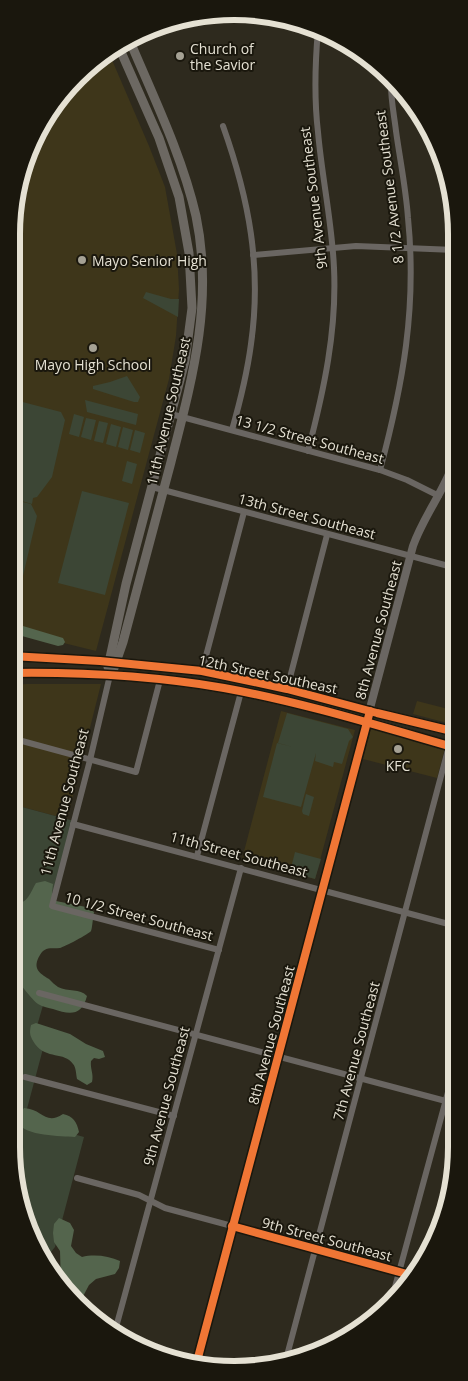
<svg xmlns="http://www.w3.org/2000/svg" width="468" height="1381" font-family="'Open Sans',sans-serif">
	<style>
		.built { fill: #3e361a }
		.green { fill: #3c4635 }
		.forest { fill: #54654d }
		.lines { fill: none; stroke-linecap: round; stroke-linejoin: round }
		.minor { stroke: #6a6662; stroke-width: 6 }
		.tertiary { stroke: #6a6662; stroke-width: 8 }
		.secondary { stroke: #6c6862; stroke-width: 9 }
		.primary { stroke: #6a665f; stroke-width: 10 }
		.cycleway-casing { stroke: #1a170d; stroke-width: 11 }
		.cycleway { stroke: #f07635; stroke-width: 8 }
		.poi-dot { fill: #a5a194; stroke: #1a170d; stroke-width: 2 }
		.labels { text-anchor: middle; dominant-baseline: central; stroke-width: 4; stroke-linejoin: round; paint-order: stroke }
		.poi-label { font-size: 14px; fill: #e5e1d3; stroke: #1a170d; text-anchor: start }
		.street-label { font-size: 14px; fill: #e5e1d3; stroke: #1a170d }
		.rim { fill: none; stroke: #e5e1d3; stroke-width: 6 }
	</style>
	<rect width="100%" height="100%" fill="#2e2a1e"/>
	<g class="built">
		<polygon points="109,53 149,146 165,187 177,254 179,289 176,336 169,379 96,651 11,630 11,234 19,177 57,99"/>
		<polygon points="27,684 101,684 67,819 11,804 11,685"/>
		<polygon points="417,701 456,711 455,725 413,714"/>
		<polygon points="281,711 355,730 315,879 242,859"/>
		<polygon points="371,728 445,748 437,778 363,759"/>
	</g>
	<g class="green">
		<polygon points="146,292 171,299 179,299 178,317 143,298"/>
		<polygon points="127,376 140,397 138,402 134,402 93,389 93,386 110,382"/>
		<polygon points="11,399 61,412 65,420 52,477 37,497 33,498 32,504 11,498"/>
		<polygon points="85,400 138,414 136,425 87,412"/>
		<polygon points="74,414 84,417 79,437 69,434"/>
		<polygon points="86,418 96,420 91,440 81,437"/>
		<polygon points="99,421 108,423 103,443 94,441"/>
		<polygon points="111,424 121,427 116,447 106,444"/>
		<polygon points="123,427 133,430 128,450 118,447"/>
		<polygon points="135,430 145,433 140,453 130,450"/>
		<polygon points="127,461 137,464 132,484 122,481"/>
		<polygon points="82,491 129,503 105,595 58,583"/>
		<polygon points="11,499 31,504 37,516 23,576 11,592"/>
		<polygon points="287,713 348,729 353,737 349,741 342,764 334,762 333,767 315,761 316,753 301,807 263,797 277,743 293,747 278,743"/>
		<polygon points="306,794 314,797 309,816 303,814 302,811"/>
		<polygon points="11,804 74,821 28,990 46,995 37,1026 48,1030 24,1120 84,1137 55,1247 45,1259 28,1232 11,1147"/>
		<polygon points="295,852 321,859 315,879 290,872"/>
	</g>
	<g class="forest">
		<polygon points="11,605 19,606 20,613 18,621 23,626 63,638 65,642 63,645 58,646 11,633"/>
		<path d="M45 881 53 884 52 893 56 901 86 907 94 912C93 917 92 929 91 931 89 934 64 947 60 948 52 949 45 946 40 955 32 968 39 973 49 979 52 982 55 985 58 987 68 992 80 988 87 996 82 1016 70 1015 53 1009 49 1008 43 1007 38 1004 34 1002 14 977 11 971V900C26 909 30 893 36 883Z"/>
		<path d="M36 1023 70 1034 86 1044 103 1051 105 1057 99 1059 94 1058 91 1061C90 1069 94 1074 92 1082L87 1085 77 1079C76 1074 76 1067 73 1064 64 1051 47 1060 35 1044 30 1036 29 1034 31 1025Z"/>
		<path d="M24 1108C43 1109 45 1126 63 1114 73 1116 77 1122 79 1132L75 1137C61 1136 25 1136 18 1123L19 1115Z"/>
		<path d="M59 1218 70 1223 74 1230 71 1246 76 1253 82 1257C94 1254 109 1256 120 1261L119 1268 115 1274 96 1279 89 1285 79 1304 67 1294 61 1285 60 1251 54 1242 53 1233 54 1224Z"/>
	</g>
	<g class="lines">
		<g class="minor">
			<path d="M223 126C249 199 262 267 251 344 247 374 240 402 232 430"/>
			<polyline points="253,255 356,246 455,250"/>
			<polyline points="171,414 380,470 407,480 439,496"/>
			<path d="M308 451C324 390 337 330 334 268 332 222 322 178 318 132 314 98 315 64 318 30"/>
			<path d="M380 470C403 384 417 308 408 218 406 189 400 160 396 131 394 114 390 96 391 78"/>
			<polyline points="152,487 456,568"/>
			<polyline points="202,671 244,512"/>
			<polyline points="110,675 90,760 52,906 219,950"/>
			<polyline points="287,689 327,535"/>
			<polyline points="453,731 456,722"/>
			<polyline points="11,738 136,772 160,680"/>
			<polyline points="73,824 456,926"/>
			<polyline points="197,856 241,692"/>
			<polyline points="39,993 457,1104"/>
			<polyline points="25,1077 174,1116"/>
			<polyline points="77,1178 139,1195 165,1208 232,1226"/>
			<polyline points="392,1298 457,1059"/>
			<polyline points="115,1331 241,868"/>
			<polyline points="285,1363 449,746"/>
		</g>
		<g class="tertiary">
			<polyline points="232,1226 414,1276"/>
			<path d="M196 1365 413 546C424 515 445 490 455 459"/>
		</g>
		<g class="secondary">
			<polyline points="108,667 126,584 185,361 192,308 189,253 179,197 159,138 118,45"/>
			<path d="M110 675 114 668 123 642C139 582 155 522 171 462 192 380 214 302 196 216 182 155 153 96 129 39"/>
		</g>
		<g class="primary">
			<polyline points="11,656 100,661 202,671 287,689 377,713 456,732"/>
			<path d="M11 673C82 672 154 676 224 688 302 702 379 726 456 748"/>
		</g>
		<g class="cycleway-casing">
			<g id="cycleway">
				<polyline points="11,656 100,661 202,671 287,689 377,713 456,732"/>
				<path d="M11 673C82 672 154 676 224 688 302 702 379 726 456 748"/>
				<polyline points="232,1226 414,1276"/>
				<polyline points="196,1365 370,711"/>
			</g>
		</g>
		<use href="#cycleway" class="cycleway"/>
	</g>
	<g class="poi-dot">
		<circle cx="180" cy="56" r="5"/>
		<circle cx="82" cy="260" r="5"/>
		<circle cx="93" cy="348" r="5"/>
		<circle cx="398" cy="749" r="5"/>
	</g>
	<g class="labels">
		<g class="poi-label">
			<text x="190" y="48">Church of<tspan x="190" dy="16">the Savior</tspan></text>
			<text x="92" y="260">Mayo Senior High</text>
			<text x="93" y="364" text-anchor="middle">Mayo High School</text>
			<text x="398" y="765" text-anchor="middle">KFC</text>
		</g>
		<g class="street-label">
			<text transform="translate(389 187) rotate(-97)">8 1/2 Avenue Southeast</text>
			<text transform="translate(313 198) rotate(-97)">9th Avenue Southeast</text>
			<text transform="translate(168 411) rotate(-77)">11th Avenue Southeast</text>
			<text transform="translate(310 439) rotate(15)">13 1/2 Street Southeast</text>
			<text transform="translate(307 516) rotate(15)">13th Street Southeast</text>
			<text transform="translate(378 630) rotate(-75)">8th Avenue Southeast</text>
			<text transform="translate(268 674) rotate(12)">12th Street Southeast</text>
			<text transform="translate(64 802) rotate(-75)">11th Avenue Southeast</text>
			<text transform="translate(239 854) rotate(15)">11th Street Southeast</text>
			<text transform="translate(139 916) rotate(15)">10 1/2 Street Southeast</text>
			<text transform="translate(271 1035) rotate(-75)">8th Avenue Southeast</text>
			<text transform="translate(356 1051) rotate(-75)">7th Avenue Southeast</text>
			<text transform="translate(166 1096) rotate(-75)">9th Avenue Southeast</text>
			<text transform="translate(327 1239) rotate(15)">9th Street Southeast</text>
		</g>
	</g>
	<path d="M0 0H468V1381H0ZM234 20H234A214 214 0 0 1 448 234V1147A214 214 0 0 1 234 1361H234A214 214 0 0 1 20 1147V234A214 214 0 0 1 234 20Z" fill="#1a170d" fill-rule="evenodd"/>
	<path class="rim" d="M234 20H234A214 214 0 0 1 448 234V1147A214 214 0 0 1 234 1361H234A214 214 0 0 1 20 1147V234A214 214 0 0 1 234 20Z"/>
</svg>
